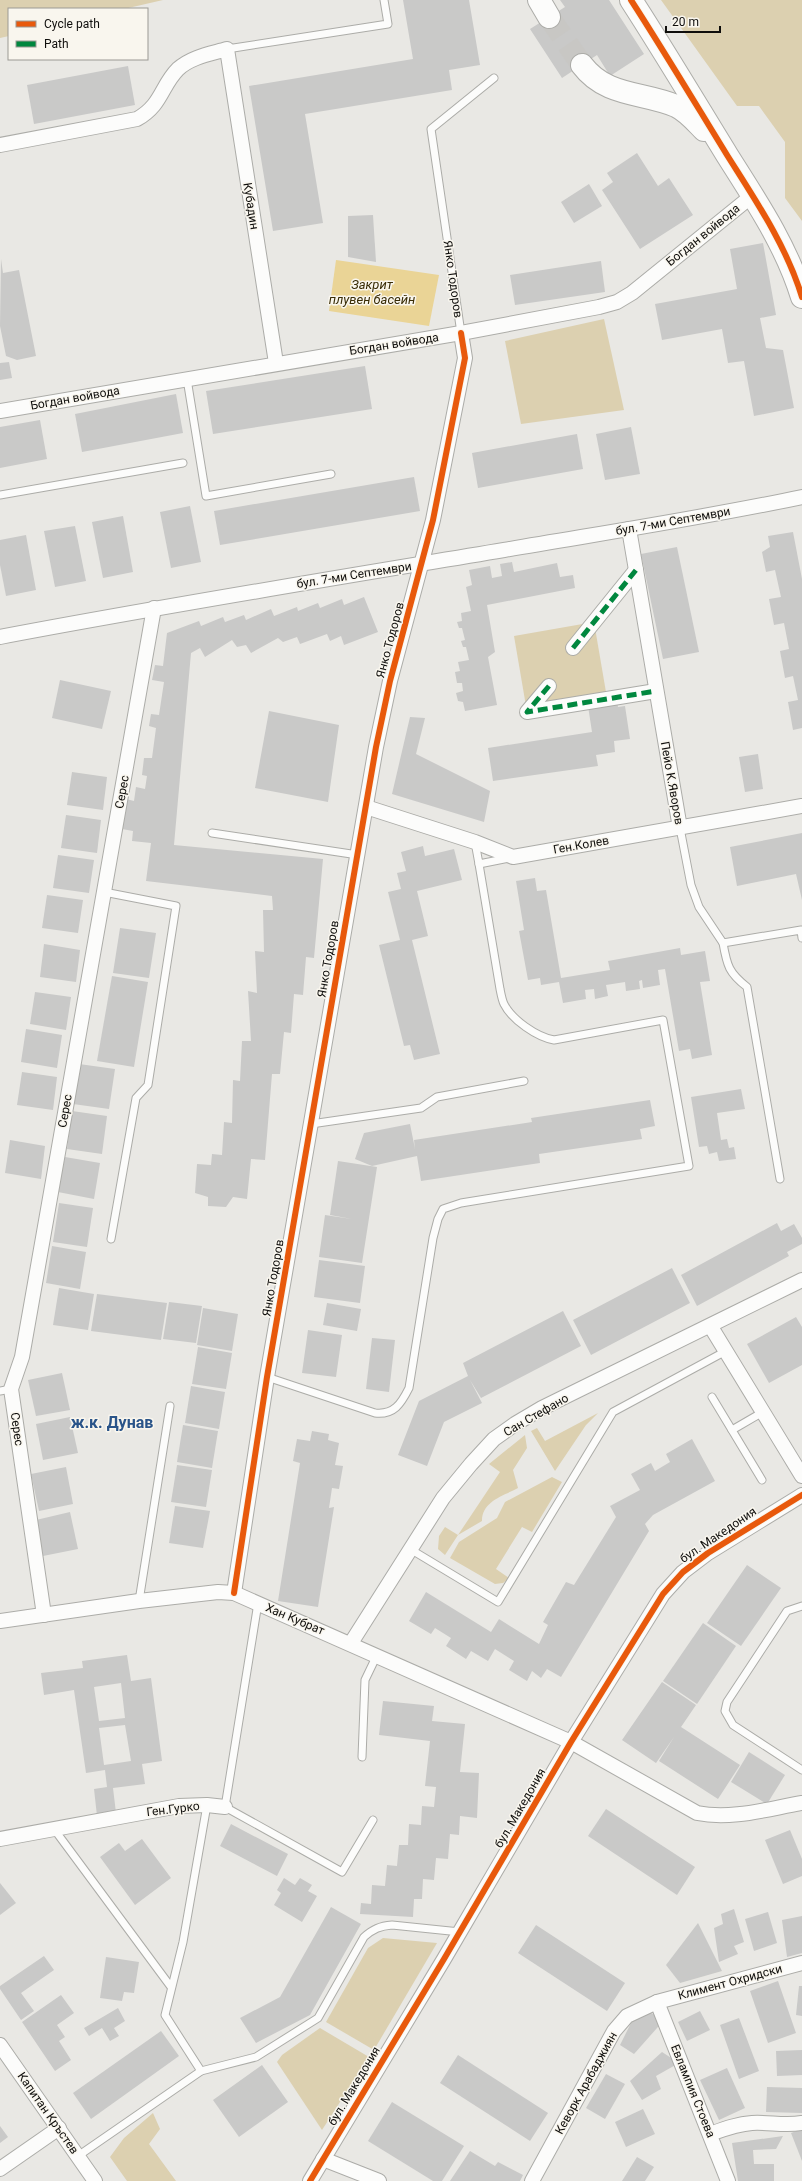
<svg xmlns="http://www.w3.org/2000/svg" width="802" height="2181" font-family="Roboto,sans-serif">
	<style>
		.green { fill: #dcd0b0 }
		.water { fill: #ead496 }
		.building { fill: #c9c9c8; fill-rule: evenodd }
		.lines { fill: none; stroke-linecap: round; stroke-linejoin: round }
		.primary-tunnel { stroke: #c8c7c4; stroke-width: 22; stroke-dasharray: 22 11; stroke-linecap: butt }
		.lane-casing { stroke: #acaca8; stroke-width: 9 }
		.street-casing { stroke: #acaca8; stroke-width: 16 }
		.primary-casing { stroke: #acaca8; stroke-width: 24 }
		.lane { stroke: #fcfcfb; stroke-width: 7 }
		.street { stroke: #fcfcfb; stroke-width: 14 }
		.primary { stroke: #fcfcfb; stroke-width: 22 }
		.quiet { stroke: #00873e; stroke-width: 5; stroke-dasharray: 10 5; stroke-linecap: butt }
		.cycleway-casing { stroke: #f9f6ee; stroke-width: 8 }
		.cycleway { stroke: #e8590c; stroke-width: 6 }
		.labels { text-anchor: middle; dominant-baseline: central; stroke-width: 3; stroke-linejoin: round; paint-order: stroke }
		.street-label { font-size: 12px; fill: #0f0e0c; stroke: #f9f6ee }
		.water-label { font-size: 13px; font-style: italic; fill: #392c05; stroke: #f9f6ee }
		.district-label { font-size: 16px; font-weight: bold; fill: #2a5489; stroke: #f9f6ee }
	</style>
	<rect width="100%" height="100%" fill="#e9e8e4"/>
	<g class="green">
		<polygon points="0,0 163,0 124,9 9,9 9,36 0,38"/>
		<polygon points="661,0 802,0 802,221 785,198 785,142 759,106 737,106"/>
		<polygon points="604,319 624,410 521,424 505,341"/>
		<polygon points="594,622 607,698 527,712 514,636"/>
		<polygon points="598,1413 586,1425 555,1471 531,1431 537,1428 545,1441"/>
		<path d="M525 1435 527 1448 513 1470 518 1488C503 1496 482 1501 482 1521L458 1535 445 1555 438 1549 439 1536 445 1527 458 1535 500 1472 489 1464Z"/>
		<polygon points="552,1477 562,1482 532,1532 522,1527 496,1569 509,1578 503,1583 495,1584 450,1558 459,1542 497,1518 505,1502"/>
		<polygon points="383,1938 437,1943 374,2050 326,2022 368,1948"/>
		<polygon points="320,2028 369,2057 322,2130 277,2062 282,2055"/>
		<polygon points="153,2113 160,2129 149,2144 176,2181 127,2181 110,2157 124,2138"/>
	</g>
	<polygon class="water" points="336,260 439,275 429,326 329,311"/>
	<g class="building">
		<polygon points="403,0 469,0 480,65 449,70 452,90 305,114 323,223 273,231 249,86 413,59"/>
		<polygon points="560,0 609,0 644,54 610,76 597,55 562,78 530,29 565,7"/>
		<polygon points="128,66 135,105 34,124 27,85"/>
		<polygon points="637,153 658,186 669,178 693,215 640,249 602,190 613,182 607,173"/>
		<polygon points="589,184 602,206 574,223 561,202"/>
		<polygon points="373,215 376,262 348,257 348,216"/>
		<polygon points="763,243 776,315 760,318 766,348 783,350 794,408 754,416 744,361 728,363 722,329 662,340 655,304 737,289 730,249"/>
		<polygon points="1,259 3,273 19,270 36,356 17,360 6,356 0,326"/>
		<polygon points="601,261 605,292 515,305 510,275"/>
		<polygon points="9,362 12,378 0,380 0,363"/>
		<polygon points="365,366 372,409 213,434 206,391"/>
		<polygon points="176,394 183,433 82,452 75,414"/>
		<polygon points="40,420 47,459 0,468 0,427"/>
		<polygon points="631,427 640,474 605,480 596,434"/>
		<polygon points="577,434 583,469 478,488 472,453"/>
		<polygon points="414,477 420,511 220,545 214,511"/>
		<polygon points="190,506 201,562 171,568 160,512"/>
		<polygon points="123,516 133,572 103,578 92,522"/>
		<polygon points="75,526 86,581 55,587 44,531"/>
		<polygon points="793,532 802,579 802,728 793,730 788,702 798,700 793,676 785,678 780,651 789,649 784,623 774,625 769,599 781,597 775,570 766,572 762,552 770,547 768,536"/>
		<polygon points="26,535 36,590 6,596 0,565 0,540"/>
		<polygon points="677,547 699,652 663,659 641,554"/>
		<polygon points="512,562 514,572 557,563 560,577 573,575 575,588 487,605 495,652 488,657 497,705 465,711 463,702 458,701 456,693 463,691 462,683 457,683 455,672 460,671 458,662 469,660 466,647 463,647 461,641 465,640 462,628 459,628 457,622 462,621 461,613 471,611 466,587 472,585 469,570 490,566 492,578 502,576 500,564"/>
		<polygon points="364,597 378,632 344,645 341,636 330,641 327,634 300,644 297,637 283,642 278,638 251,653 246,645 237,647 232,640 205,657 200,648 191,653 174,845 323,859 314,958 306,957 303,995 294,994 291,1033 284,1032 280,1074 272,1074 265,1160 251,1159 247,1199 233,1197 226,1207 208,1206 208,1197 195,1193 197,1164 211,1165 212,1154 222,1155 224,1122 232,1123 233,1080 240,1081 242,1041 251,1041 248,991 257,993 255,951 264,952 263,910 273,910 272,896 146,881 151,843 132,841 133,831 122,829 126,799 134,801 136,787 145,789 147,776 142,775 144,758 152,758 156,728 149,726 151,714 159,715 164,682 152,680 155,665 163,666 167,633 199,621 201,626 223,617 225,622 244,615 246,620 271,609 274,616 297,607 298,611 318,603 320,608 342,599 344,605"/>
		<polygon points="60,680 111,691 102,729 52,718"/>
		<polygon points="617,701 618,707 625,706 630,739 614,741 615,752 596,755 598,766 493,781 488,748 592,732 588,706"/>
		<polygon points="269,711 339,725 328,802 255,788"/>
		<polygon points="410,717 425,718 416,754 490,791 484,822 392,794"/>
		<polygon points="758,754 763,789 745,792 739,757"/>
		<polygon points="72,772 107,777 103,810 67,805"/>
		<polygon points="66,815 101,820 97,853 61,848"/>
		<polygon points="802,833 802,900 796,874 737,886 730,847"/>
		<polygon points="423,846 425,856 454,849 462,880 417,891 428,936 412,940 440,1054 414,1060 410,1045 404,1046 379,945 400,940 388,892 401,889 397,873 406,871 401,852"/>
		<polygon points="58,855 94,860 89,893 53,888"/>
		<polygon points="535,878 537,891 546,890 561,978 610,970 608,961 680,948 681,955 705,951 710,981 700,982 712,1055 692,1059 690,1049 679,1051 665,969 658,970 660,985 643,988 642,980 639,981 640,989 626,991 625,982 606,985 608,996 595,999 594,989 585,990 586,999 563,1003 559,982 541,985 540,978 528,980 519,931 524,930 516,881"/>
		<polygon points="47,895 83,900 78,933 42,928"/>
		<polygon points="120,928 156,933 149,978 113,973"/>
		<polygon points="44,944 80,950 76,982 40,977"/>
		<polygon points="112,976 148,982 134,1067 97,1061"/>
		<polygon points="35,992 71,997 66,1030 30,1024"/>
		<polygon points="26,1029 62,1035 57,1068 21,1062"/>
		<polygon points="79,1064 115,1069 109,1109 73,1104"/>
		<polygon points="22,1072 57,1077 53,1110 17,1105"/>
		<polygon points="741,1089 745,1109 717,1113 721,1140 727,1139 729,1148 734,1147 736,1159 719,1161 717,1152 709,1154 707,1146 699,1147 691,1097"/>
		<polygon points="650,1100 655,1126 640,1129 642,1139 539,1154 540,1163 421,1181 417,1156 372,1166 355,1159 364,1133 410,1124 415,1149 414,1140 532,1122 531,1118"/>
		<polygon points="72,1111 107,1116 102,1154 67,1149"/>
		<polygon points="10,1140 45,1146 41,1179 5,1173"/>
		<polygon points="65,1157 100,1163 94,1199 58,1192"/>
		<polygon points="338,1161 377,1167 362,1263 319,1257 325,1215 352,1219 330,1215"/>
		<polygon points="59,1203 93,1208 87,1247 53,1242"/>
		<polygon points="777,1223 781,1231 794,1224 802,1238 802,1244 787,1252 789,1256 697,1306 681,1275"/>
		<polygon points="52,1246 86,1252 80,1289 46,1283"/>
		<polygon points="319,1260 365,1266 360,1303 314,1297"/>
		<polygon points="672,1268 690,1303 591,1355 573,1320"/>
		<polygon points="59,1288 94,1294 88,1330 53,1325"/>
		<polygon points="97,1294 167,1303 161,1340 91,1331"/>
		<polygon points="169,1302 202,1306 196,1343 163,1339"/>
		<polygon points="327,1303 361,1309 357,1331 323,1325"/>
		<polygon points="203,1308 238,1314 232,1351 197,1345"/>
		<polygon points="563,1311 581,1346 481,1398 470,1380 482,1403 444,1422 427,1466 398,1455 419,1401 468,1376 463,1363"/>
		<polygon points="796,1317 802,1327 802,1365 769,1383 747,1344"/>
		<polygon points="308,1330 342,1335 336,1377 302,1373"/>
		<polygon points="372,1338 395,1340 389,1392 366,1389"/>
		<polygon points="198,1347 232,1353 226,1389 192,1384"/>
		<polygon points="62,1373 70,1410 36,1416 28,1380"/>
		<polygon points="191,1386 225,1392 219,1429 185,1423"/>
		<polygon points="70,1417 78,1453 43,1460 36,1424"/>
		<polygon points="183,1425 218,1431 212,1468 177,1462"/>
		<polygon points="312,1431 329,1434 328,1440 339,1443 335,1465 343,1466 339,1489 332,1488 329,1508 334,1507 318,1607 278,1601 300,1463 293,1461 297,1439 310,1441"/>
		<polygon points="692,1439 715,1481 653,1515 645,1524 649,1531 561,1677 547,1669 541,1678 532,1671 527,1681 509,1670 514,1661 495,1649 488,1661 471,1651 466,1659 446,1646 451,1638 435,1628 431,1634 409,1621 426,1592 491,1632 499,1619 539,1644 548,1625 543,1622 566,1582 574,1585 616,1517 610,1506 640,1490 631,1474 651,1463 655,1471 670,1462 666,1454"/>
		<polygon points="177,1465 212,1470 206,1507 171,1502"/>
		<polygon points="66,1467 73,1504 39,1511 31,1474"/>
		<polygon points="175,1506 210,1511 203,1548 169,1543"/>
		<polygon points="70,1512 78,1549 43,1556 36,1520"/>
		<polygon points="747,1565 781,1588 741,1646 707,1623"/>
		<polygon points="703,1623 736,1646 697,1704 663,1681"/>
		<path d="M127 1655 131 1681 151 1678 162 1761 142 1764 145 1784 113 1788 116 1813 97 1816 94 1789 107 1787 105 1770 86 1773 74 1690 44 1695 41 1673 83 1668 82 1661ZM121 1683 125 1718 99 1721 94 1687ZM125 1725 131 1761 104 1765 99 1728Z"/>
		<polygon points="662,1682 696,1705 681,1727 740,1765 718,1799 659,1761 674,1737 656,1763 622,1740"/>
		<polygon points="383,1701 434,1706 432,1721 465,1724 460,1772 479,1773 477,1818 460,1816 459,1835 450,1834 448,1859 436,1858 434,1880 423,1879 422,1899 414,1899 413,1917 360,1914 361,1903 371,1904 372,1885 385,1886 387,1865 397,1866 399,1845 408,1845 409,1824 421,1825 422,1806 434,1807 436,1787 425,1786 430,1741 379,1735"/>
		<polygon points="749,1752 785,1775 767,1804 731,1782"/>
		<polygon points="606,1809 695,1867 677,1895 588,1836"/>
		<polygon points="231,1824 288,1854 277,1876 220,1846"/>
		<polygon points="790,1830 802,1859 802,1876 783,1884 765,1840"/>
		<polygon points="142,1839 171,1878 135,1905 100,1857 119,1843 125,1851"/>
		<polygon points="284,1878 295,1885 300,1878 312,1885 308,1891 317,1896 302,1922 274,1905 281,1893 277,1890"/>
		<polygon points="0,1883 16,1903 0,1915"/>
		<polygon points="331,1907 361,1924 310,2015 256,2043 240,2018 280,1997"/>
		<polygon points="734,1909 744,1942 734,1946 738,1954 719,1962 714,1928 723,1924 721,1914"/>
		<polygon points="768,1912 777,1943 754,1951 745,1919"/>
		<polygon points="802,1916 802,1953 787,1957 782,1920"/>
		<polygon points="698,1923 722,1971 680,1983 666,1965"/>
		<polygon points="536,1925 625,1983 607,2011 518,1953"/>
		<polygon points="44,1956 54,1970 21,1993 34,2011 21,2020 0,1989 0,1986"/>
		<polygon points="106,1957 139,1962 134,1993 124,1992 122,2001 100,1998"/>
		<polygon points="778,1981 796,2033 768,2043 750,1991"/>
		<polygon points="799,1986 802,1986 802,2016 796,2015"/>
		<polygon points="61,1995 74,2013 57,2025 65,2037 59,2041 71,2060 55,2071 22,2022"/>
		<polygon points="118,2008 125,2021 114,2028 119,2036 110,2041 102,2028 89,2036 84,2028"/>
		<polygon points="646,2011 665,2019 634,2054 620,2045 632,2021"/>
		<polygon points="700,2011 710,2030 687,2041 678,2022"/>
		<polygon points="739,2018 759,2071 739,2079 720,2025"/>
		<polygon points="161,2031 179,2056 91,2119 73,2093"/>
		<polygon points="802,2050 802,2075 777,2076 776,2051"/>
		<polygon points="662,2052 679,2063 656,2076 661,2089 642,2100 630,2081"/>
		<polygon points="458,2055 548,2113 530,2141 440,2083"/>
		<polygon points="262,2065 288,2102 239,2137 213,2100"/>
		<polygon points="727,2068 745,2108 719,2120 700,2080"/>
		<polygon points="606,2074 625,2084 605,2119 586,2108"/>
		<polygon points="767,2087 802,2088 802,2113 766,2112"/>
		<polygon points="392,2102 464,2146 442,2181 433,2181 368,2141"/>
		<polygon points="643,2109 655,2134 626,2147 615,2122"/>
		<polygon points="0,2126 8,2137 0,2143"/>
		<polygon points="802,2129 802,2161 791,2133"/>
		<polygon points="783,2136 776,2149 753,2150 754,2164 774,2164 774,2181 738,2181 732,2143"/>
		<polygon points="470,2151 495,2166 498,2162 523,2175 520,2181 450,2181"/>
		<polygon points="637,2157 654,2167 645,2181 622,2181"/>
	</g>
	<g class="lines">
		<polyline class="primary-tunnel" points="549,17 582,65"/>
		<g class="lane-casing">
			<g id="lane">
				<polyline points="227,49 388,24 384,0"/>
				<polyline points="461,333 431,129 494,78"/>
				<polyline points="187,379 206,496 331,474"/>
				<polyline points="0,495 183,463"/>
				<polyline points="680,828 691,885 699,907 723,943 801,930 802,938"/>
				<polyline points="212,833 358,855"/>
				<polyline points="475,842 479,864 509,858"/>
				<polyline points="104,892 176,906 148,1085 136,1098 111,1239"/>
				<path d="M723 943C727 966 729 973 747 987L780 1179"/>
				<polyline points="311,1124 421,1108 437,1097 524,1081"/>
				<path d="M267 1377 375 1413C394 1415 401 1404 409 1388L433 1238 438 1219 443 1209 461 1203 689 1166 663 1020 554 1040C537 1037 512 1020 504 1004 502 1000 501 994 500 989L479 864"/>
				<polyline points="0,1391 11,1389"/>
				<polyline points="712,1397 762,1480"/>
				<polyline points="732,1430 763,1412"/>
				<polyline points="410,1549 498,1602 613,1412 726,1351"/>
				<polyline points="139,1601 170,1406"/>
				<polyline points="258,1603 225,1807 342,1872 373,1820"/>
				<polyline points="802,1606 787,1611 727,1702 725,1711 733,1725 802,1770"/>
				<polyline points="362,1757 365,1680 377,1655"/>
				<polyline points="54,1829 171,1987"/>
				<path d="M201 2071 256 2057 318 2018 364 1937C373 1929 380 1926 392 1925L460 1932"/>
				<polyline points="78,2156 201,2071 165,2015 183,1942 207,1805"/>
			</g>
		</g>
		<g class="street-casing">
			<g id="street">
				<path d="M0 145 137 119C162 105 161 86 178 69 191 57 210 54 227 49L276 363"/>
				<polyline points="0,411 461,333 599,307 617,302 632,293 753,195"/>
				<polyline points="629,529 680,828"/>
				<path d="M0 637C168 605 336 578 504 550 603 533 703 518 802 497"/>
				<polyline points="573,648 636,570"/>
				<polyline points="549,686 527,712 656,691"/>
				<polyline points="366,807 475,842 513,857 802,806"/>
				<polyline points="711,1327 802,1476"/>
				<polyline points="234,1593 267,1377 376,747 390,681 433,520 465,358 461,333"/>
				<polyline points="44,1615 11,1389 22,1357 154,608"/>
				<path d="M0 1621 139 1601 218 1592 234 1593 571 1742 697 1813C731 1820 767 1809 802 1803"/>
				<polyline points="351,1643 443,1498 471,1464 494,1439 515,1424 542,1408 802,1280"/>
				<polyline points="0,1839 179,1806 207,1805 225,1807"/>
				<polyline points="657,2002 728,2181"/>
				<polyline points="0,2045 95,2181"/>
				<path d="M710 2134C724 2129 737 2124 752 2123 769 2122 785 2126 802 2123"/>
				<polyline points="323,2159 379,2181"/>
				<polyline points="0,2169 59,2128"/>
				<polyline points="310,2181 444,1959 571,1742 663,1594 683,1572 708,1553 802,1495"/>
				<polyline points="532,2181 614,2031 627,2016 657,2002 802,1963"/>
			</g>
		</g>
		<g class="primary-casing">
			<g id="primary">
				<polyline points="539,0 549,17"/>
				<path d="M631 0C664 51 695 103 727 155 756 201 786 245 802 297"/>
				<path d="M582 65C606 97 643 92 676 106 687 111 696 122 704 130"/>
			</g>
		</g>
		<use href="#lane" class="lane"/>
		<use href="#street" class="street"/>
		<use href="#primary" class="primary"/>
		<g class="quiet">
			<polyline points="573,648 636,570"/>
			<polyline points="549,686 527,712 656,691"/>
		</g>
		<g class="cycleway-casing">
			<g id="cycleway">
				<path d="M631 0C664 51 695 103 727 155 756 201 786 245 802 297"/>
				<polyline points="234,1593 267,1377 376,747 390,681 433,520 465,358 461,333"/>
				<polyline points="310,2181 444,1959 571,1742 663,1594 683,1572 708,1553 802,1495"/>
			</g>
		</g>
		<use href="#cycleway" class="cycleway"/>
	</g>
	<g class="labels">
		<g class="street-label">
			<text transform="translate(251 206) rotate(81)">Кубадин</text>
			<text transform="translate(703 235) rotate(-39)">Богдан войвода</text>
			<text transform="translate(453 279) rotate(82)">Янко Тодоров</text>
			<text transform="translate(394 344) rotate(-9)">Богдан войвода</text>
			<text transform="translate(75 398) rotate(-10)">Богдан войвода</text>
			<text transform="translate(673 521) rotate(-10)">бул. 7-ми Септември</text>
			<text transform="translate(354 575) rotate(-9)">бул. 7-ми Септември</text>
			<text transform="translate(390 640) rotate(-75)">Янко Тодоров</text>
			<text transform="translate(672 783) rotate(80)">Пейо К.Яворов</text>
			<text transform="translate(122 792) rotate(-80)">Серес</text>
			<text transform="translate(581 845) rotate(-10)">Ген.Колев</text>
			<text transform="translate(328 959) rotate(-80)">Янко Тодоров</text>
			<text transform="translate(65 1111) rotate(-80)">Серес</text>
			<text transform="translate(273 1278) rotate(-80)">Янко Тодоров</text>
			<text transform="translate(536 1415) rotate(-30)">Сан Стефано</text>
			<text transform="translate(17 1429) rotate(82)">Серес</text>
			<text transform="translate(718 1535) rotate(-34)">бул. Македония</text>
			<text transform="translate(295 1619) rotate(23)">Хан Кубрат</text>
			<text transform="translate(520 1808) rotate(-60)">бул. Македония</text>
			<text transform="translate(173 1809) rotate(-7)">Ген.Гурко</text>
			<text transform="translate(730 1982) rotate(-15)">Климент Охридски</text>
			<text transform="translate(586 2083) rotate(-61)">Кеворк Арабаджиян</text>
			<text transform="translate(354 2086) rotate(-59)">бул. Македония</text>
			<text transform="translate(693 2091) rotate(68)">Евлампия Стоева</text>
			<text transform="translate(48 2113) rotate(55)">Капитан Кръстев</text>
		</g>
		<g class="water-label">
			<text x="372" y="284">Закрит<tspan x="372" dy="15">плувен басейн</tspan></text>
		</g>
		<g class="district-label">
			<text x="112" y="1422">ж.к. Дунав</text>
		</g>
	</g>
	<rect x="8" y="8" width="140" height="52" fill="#f9f6ee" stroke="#9b9994"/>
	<rect x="16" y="21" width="20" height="6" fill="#e8590c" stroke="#9b9994"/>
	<text x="44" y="28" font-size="12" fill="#0f0e0c">Cycle path</text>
	<rect x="16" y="41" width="20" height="6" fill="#00873e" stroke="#9b9994"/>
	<text x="44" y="48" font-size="12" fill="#0f0e0c">Path</text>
	<path d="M666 26v6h54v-6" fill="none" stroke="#0f0e0c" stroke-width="2"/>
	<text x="672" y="26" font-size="12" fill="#0f0e0c" stroke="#f9f6ee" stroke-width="3" paint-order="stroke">20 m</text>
</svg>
